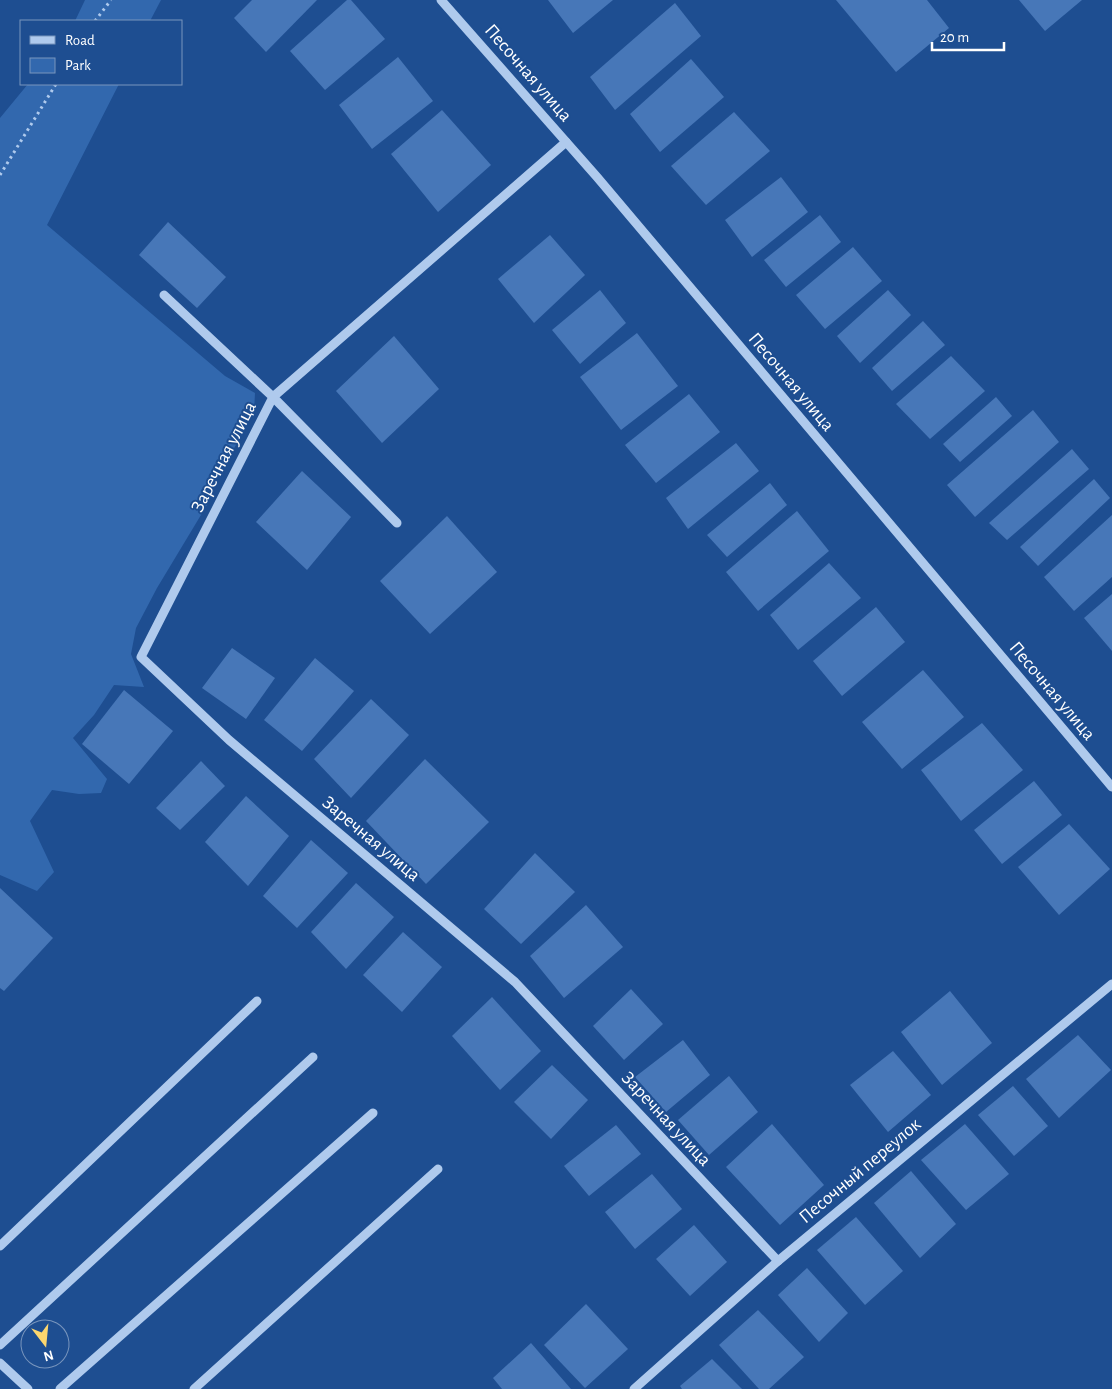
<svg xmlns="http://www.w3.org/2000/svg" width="1112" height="1389" font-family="'Alegreya Sans',sans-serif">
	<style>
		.green { fill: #3268ae }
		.building { fill: #4777b8 }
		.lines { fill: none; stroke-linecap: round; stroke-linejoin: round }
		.path { stroke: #afcaed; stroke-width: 3; stroke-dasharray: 2.5 4; stroke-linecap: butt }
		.minor { stroke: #afcaed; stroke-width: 9 }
		.labels { text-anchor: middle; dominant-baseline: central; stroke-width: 4; stroke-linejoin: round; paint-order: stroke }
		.street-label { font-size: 19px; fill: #fff; stroke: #1e4e91 }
	</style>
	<rect width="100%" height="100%" fill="#1e4e91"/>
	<g class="green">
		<polygon points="85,0 161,0 150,21 75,21"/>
		<polygon points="28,84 119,84 47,225 225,376 255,393 254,412 232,452 216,472 213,495 157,588 136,628 131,654 144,687 114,685 94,715 73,738 107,779 101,793 79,794 52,790 30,821 54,872 37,891 0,875 0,118"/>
	</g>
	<g class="building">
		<polygon points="252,0 317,0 266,52 234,18"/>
		<polygon points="347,0 351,0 385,39 325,90 290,51"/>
		<polygon points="548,0 613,0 573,33"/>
		<polygon points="836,0 927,0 949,28 896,72"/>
		<polygon points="1019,0 1082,0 1045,31"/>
		<polygon points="675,3 701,36 615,110 590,77"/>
		<polygon points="398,57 433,101 372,149 339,105"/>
		<polygon points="691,59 724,97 660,152 630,114"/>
		<polygon points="442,110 491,165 438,212 391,154"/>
		<polygon points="734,112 770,151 706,205 671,166"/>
		<polygon points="781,177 808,212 752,257 725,220"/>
		<polygon points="820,215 841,242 786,287 764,260"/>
		<polygon points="168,222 226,277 197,308 139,255"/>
		<polygon points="550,235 585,275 534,323 498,279"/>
		<polygon points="853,247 882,281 825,329 796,295"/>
		<polygon points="600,290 626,323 580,364 552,330"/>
		<polygon points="888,290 911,315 860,363 837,336"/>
		<polygon points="923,321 945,345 892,391 872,368"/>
		<polygon points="637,333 678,386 621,430 580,377"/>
		<polygon points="394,336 439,389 382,443 336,391"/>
		<polygon points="951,356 985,391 930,439 896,404"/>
		<polygon points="689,394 720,432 656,483 625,445"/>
		<polygon points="996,397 1012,416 960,462 943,444"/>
		<polygon points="1033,410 1059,442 975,517 947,485"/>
		<polygon points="736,443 759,471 688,529 666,498"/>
		<polygon points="1072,449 1089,469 1007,540 989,523"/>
		<polygon points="302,471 351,517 307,570 256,522"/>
		<polygon points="1094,479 1110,498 1038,566 1020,547"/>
		<polygon points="770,483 787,505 727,557 707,535"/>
		<polygon points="797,511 829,551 758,611 726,572"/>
		<polygon points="1112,515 1112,577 1074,611 1044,577"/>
		<polygon points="447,516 497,572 430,634 380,581"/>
		<polygon points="829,563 861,598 798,650 770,615"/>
		<polygon points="1112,594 1112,651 1084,618"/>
		<polygon points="876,607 905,642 842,696 813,661"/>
		<polygon points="232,648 275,678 246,719 202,688"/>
		<polygon points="315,658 354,691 302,751 264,720"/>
		<polygon points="923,670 964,717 902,769 862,722"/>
		<polygon points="124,690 173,731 129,784 82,744"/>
		<polygon points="371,699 409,735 351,798 314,759"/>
		<polygon points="982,723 1023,770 961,821 921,770"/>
		<polygon points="425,759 489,822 426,884 366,821"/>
		<polygon points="201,761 225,786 180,830 156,808"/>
		<polygon points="1034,781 1062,815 1002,864 974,830"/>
		<polygon points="246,796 289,836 248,886 205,842"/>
		<polygon points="1069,824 1110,869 1059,915 1018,867"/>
		<polygon points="311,840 348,873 297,928 263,896"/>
		<polygon points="535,853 575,892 521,944 484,909"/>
		<polygon points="356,883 394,917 346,969 311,932"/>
		<polygon points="0,888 53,938 4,991 0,988"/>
		<polygon points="586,905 623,947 564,998 530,956"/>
		<polygon points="403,932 442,967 402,1012 363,975"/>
		<polygon points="631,989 663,1024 624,1060 593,1026"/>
		<polygon points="950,991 992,1043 942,1085 901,1032"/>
		<polygon points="492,997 541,1051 500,1090 452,1036"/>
		<polygon points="1078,1035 1111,1070 1059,1118 1026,1079"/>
		<polygon points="683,1040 710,1075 666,1112 635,1077"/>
		<polygon points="893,1051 931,1095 888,1132 850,1085"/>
		<polygon points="552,1065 588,1100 551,1139 514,1102"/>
		<polygon points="729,1076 758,1112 709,1155 678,1120"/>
		<polygon points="1013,1086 1048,1126 1014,1156 978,1115"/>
		<polygon points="772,1124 824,1185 780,1225 726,1167"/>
		<polygon points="965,1124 1009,1174 966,1210 921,1160"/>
		<polygon points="616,1125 641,1154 589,1196 564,1166"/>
		<polygon points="911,1171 956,1224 920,1258 874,1203"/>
		<polygon points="652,1174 682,1209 635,1249 605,1212"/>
		<polygon points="856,1217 903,1271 865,1305 817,1250"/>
		<polygon points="694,1225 727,1262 690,1296 656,1259"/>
		<polygon points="807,1268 848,1313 819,1342 778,1295"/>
		<polygon points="586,1304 628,1349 585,1388 544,1345"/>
		<polygon points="758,1310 804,1357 769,1389 759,1389 719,1345"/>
		<polygon points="531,1343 571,1389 502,1389 493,1378"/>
		<polygon points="712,1359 742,1389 682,1389 680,1386"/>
	</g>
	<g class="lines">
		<g class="path">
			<polyline points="95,21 111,0"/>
			<polyline points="0,175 56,84"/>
		</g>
		<g class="minor">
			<polyline points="441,0 597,177 1112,787"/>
			<polyline points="164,295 273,397 141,657 229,740 515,982 778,1261"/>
			<polyline points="397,523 273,397 566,142"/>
			<polyline points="0,1246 257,1001"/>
			<polyline points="0,1345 313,1057"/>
			<polyline points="0,1363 28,1389"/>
			<polyline points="60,1389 373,1113"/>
			<polyline points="194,1389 438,1169"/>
			<polyline points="634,1389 778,1261 1112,984"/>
		</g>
	</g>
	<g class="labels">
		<g class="street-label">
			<text transform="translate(528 73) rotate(49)">Песочная улица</text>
			<text transform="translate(791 382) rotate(50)">Песочная улица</text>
			<text transform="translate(224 457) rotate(-63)">Заречная улица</text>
			<text transform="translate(1052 691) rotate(50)">Песочная улица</text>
			<text transform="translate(371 839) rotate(40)">Заречная улица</text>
			<text transform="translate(666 1119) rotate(47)">Заречная улица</text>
			<text transform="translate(860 1171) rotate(-40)">Песочный переулок</text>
		</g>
	</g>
	<rect x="20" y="20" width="162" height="65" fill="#1e4e91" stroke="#7895bd"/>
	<rect x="30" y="36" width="25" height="8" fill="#afcaed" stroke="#7895bd"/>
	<text x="65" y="45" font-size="15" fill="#ffffff">Road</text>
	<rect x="30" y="58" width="25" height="15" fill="#3268ae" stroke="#7895bd"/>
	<text x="65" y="70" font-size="15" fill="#ffffff">Park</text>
	<g transform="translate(45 1344) rotate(164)"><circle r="24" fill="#1e4e91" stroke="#7895bd"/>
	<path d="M0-4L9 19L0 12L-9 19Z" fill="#fcd66e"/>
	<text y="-8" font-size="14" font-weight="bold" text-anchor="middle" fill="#ffffff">N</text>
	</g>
	<path d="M932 42v8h72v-8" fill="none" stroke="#ffffff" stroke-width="2.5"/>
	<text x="940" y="42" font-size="15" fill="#ffffff" stroke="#1e4e91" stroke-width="4" paint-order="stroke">20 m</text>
</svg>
